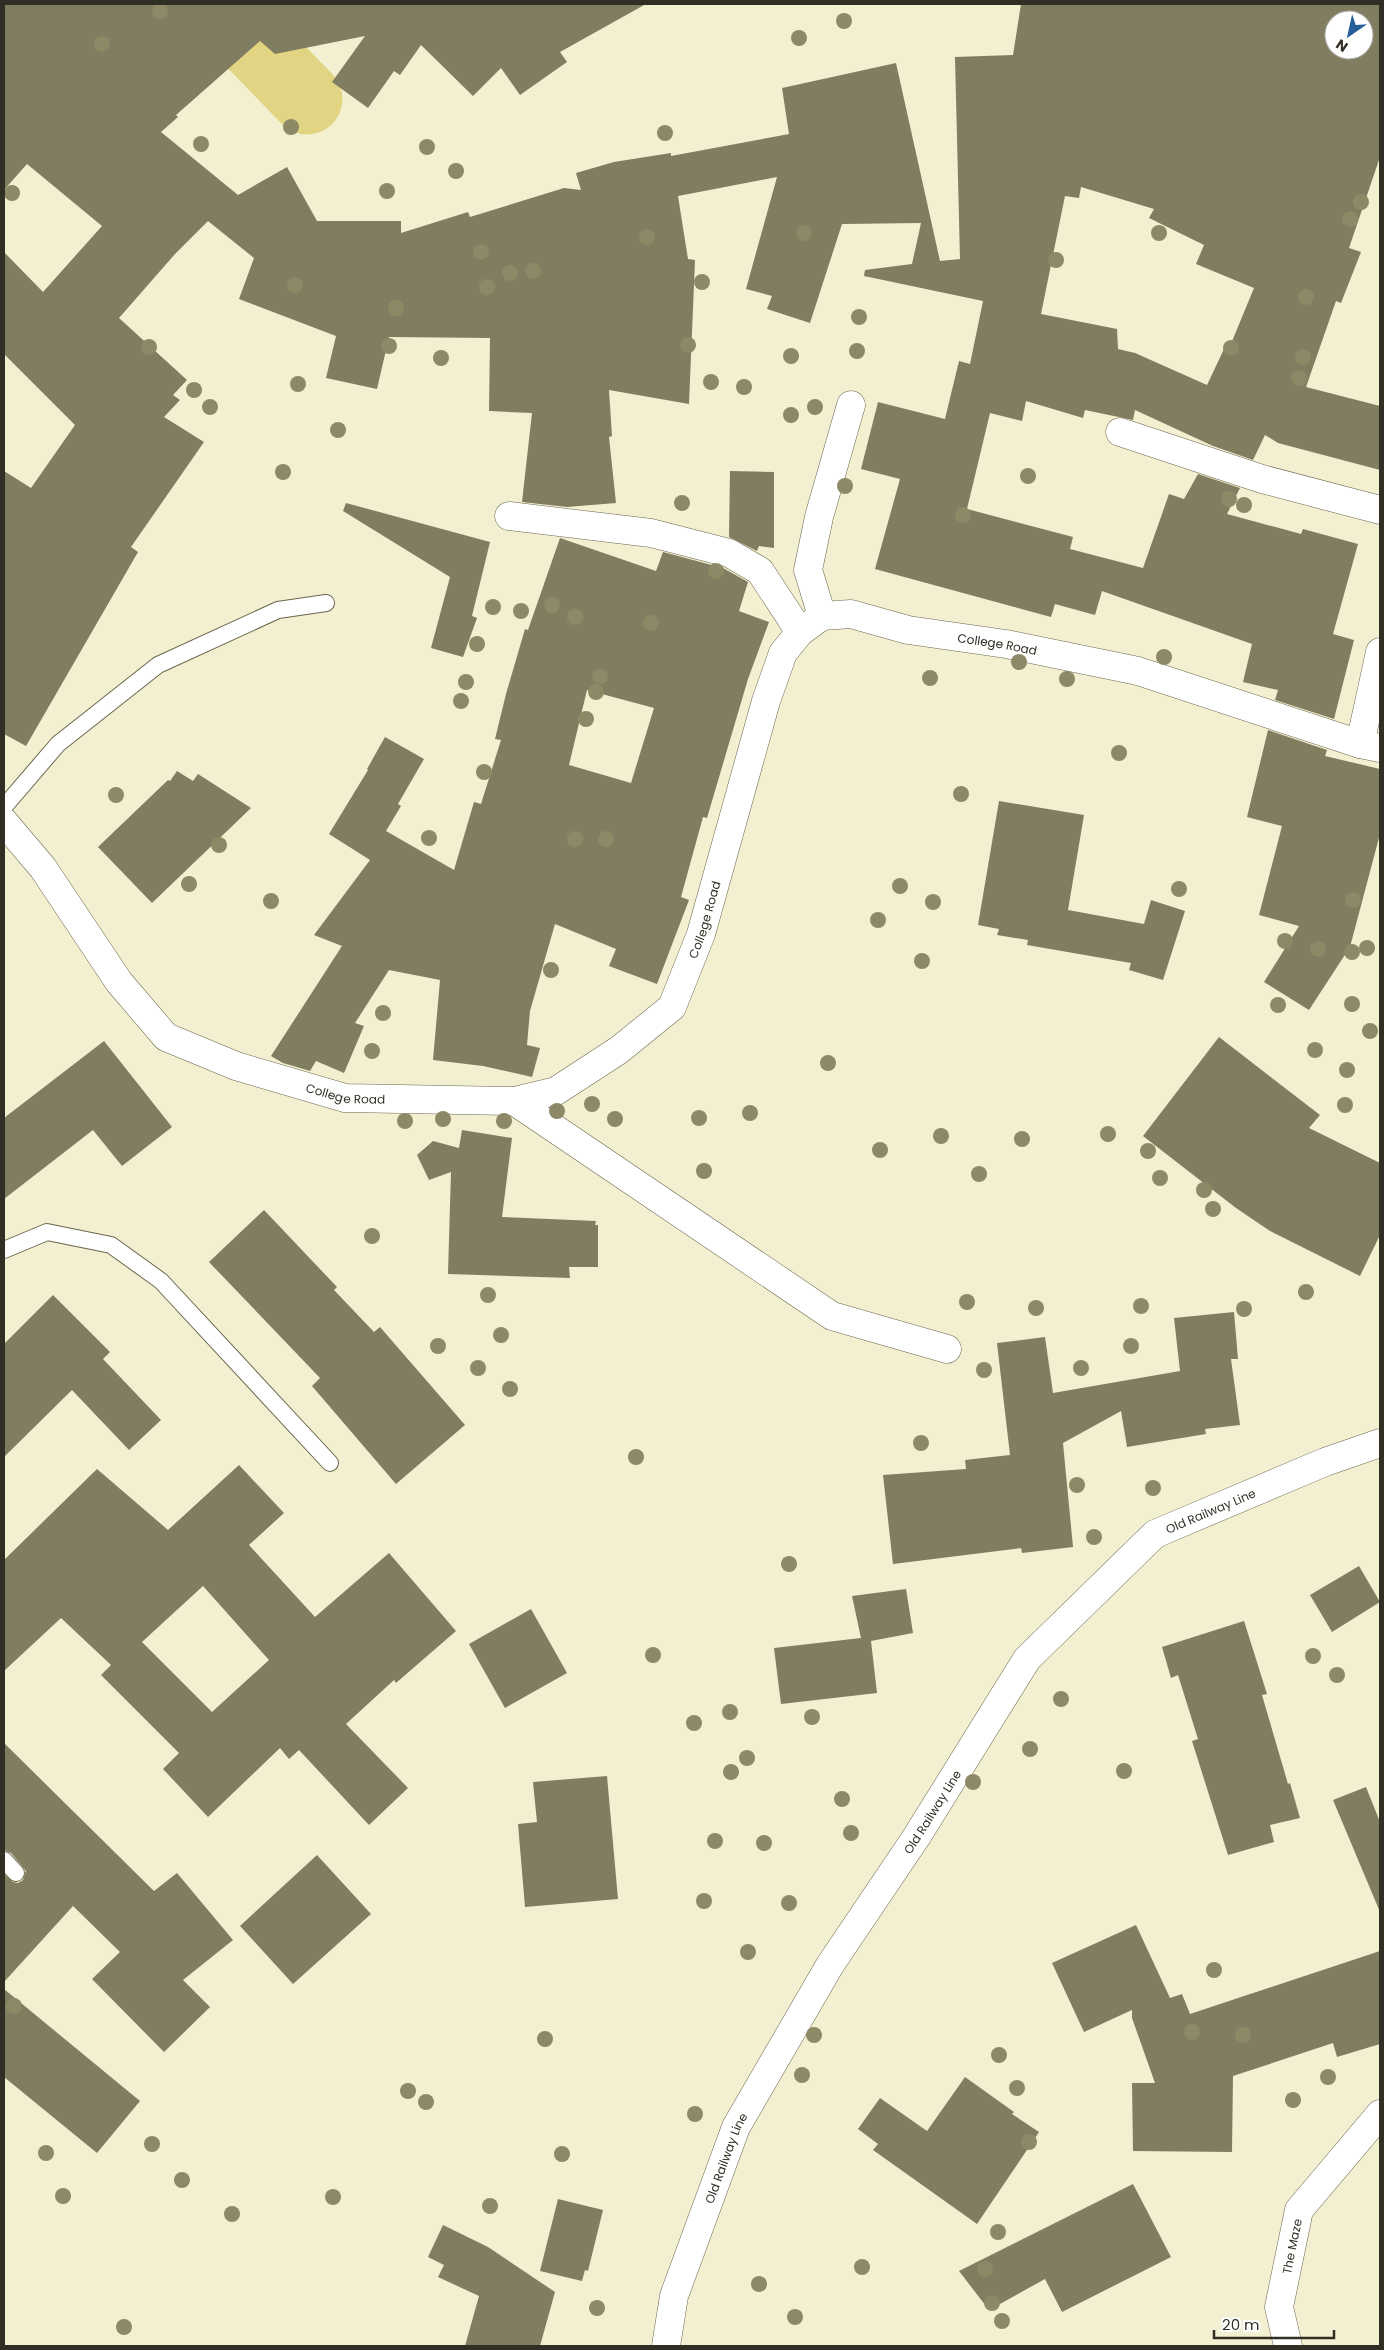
<svg xmlns="http://www.w3.org/2000/svg" width="1384" height="2350" font-family="Poppins,sans-serif">
	<style>
		.lines { fill: none; stroke-linecap: round; stroke-linejoin: round }
		.river { stroke: #e1d583; stroke-width: 71 }
		.building { fill: #807d61; fill-rule: evenodd }
		.service-casing { stroke: #6b674d; stroke-width: 18 }
		.minor-casing { stroke: #6b674d; stroke-width: 29 }
		.tertiary-casing { stroke: #6b674d; stroke-width: 29 }
		.service { stroke: #fff; stroke-width: 16 }
		.minor { stroke: #fff; stroke-width: 28 }
		.tertiary { stroke: #fff; stroke-width: 28 }
		.tree { fill: #8d8967 }
		.labels { text-anchor: middle; dominant-baseline: central; stroke-width: 4; stroke-linejoin: round; paint-order: stroke }
		.street-label { font-size: 12px; fill: #312f24; stroke: #fff }
	</style>
	<rect width="100%" height="100%" fill="#f3efd1"/>
	<g class="lines">
		<polyline class="river" points="215,4 307,99"/>
	</g>
	<g class="building">
		<path d="M4 4H646L560 52 567 62 520 95 501 68 473 96 421 45 400 75 394 71 368 108 332 82 365 36 275 54 260 41 176 115 178 117 161 132 238 195 287 167 317 221H401V233L468 212 470 217 564 188 581 190 576 173 614 162 671 153V156L789 134 782 88 896 63 940 261 960 259 955 57 1013 55 1021 4H1380V157L1349 248 1361 252 1341 303 1336 301 1306 387 1380 406V470L1278 443 1265 435 1253 460 1213 446 1135 410 1133 420 1085 410 1083 418 1026 401 1022 421 990 413 967 509 1073 537 1070 549 1143 568 1169 494 1184 499 1198 474 1240 488 1227 514 1301 534 1303 529 1358 544 1333 634 1354 640 1334 719 1275 700 1278 690 1243 682 1252 644 1102 591 1095 615 1055 604 1051 617 875 569 900 479 861 469 878 402 945 419 959 361 970 364 983 301 864 276 865 270 912 264 921 223 842 224 810 323 767 309 772 296 746 289 777 177 678 196 688 259 695 260 689 404 609 390 612 436 609 437 616 503 567 507 522 502 532 413 489 411 490 338 389 337 377 389 326 378 336 336 239 299 254 258 208 221 175 254 119 318 187 380 173 395 180 400 164 417 204 442 131 547 138 552 26 746 4 734V471L31 488 75 425 4 354V252L43 292 102 226 27 164 4 190ZM1334 20H1364V50H1334ZM1081 187 1154 209 1149 218 1204 245 1196 264 1254 288 1228 351 1224 349 1207 385 1135 353 1118 349 1117 329 1041 314 1065 196 1079 198Z"/>
		<polygon points="730,471 774,472 774,548 759,546 757,551 729,537"/>
		<polygon points="346,503 490,542 472,616 477,618 463,657 431,648 450,577 343,511"/>
		<path d="M560 538 656 571 663 552 723 568 748 582 739 611 769 622 748 679 707 818 703 817 681 897 689 900 657 984 609 966 616 949 555 924 530 1011 527 1045 540 1048 532 1077 483 1066 433 1060 440 980 389 970 355 1023 364 1026 344 1073 316 1061 310 1071 283 1063 271 1056 342 946 314 935 370 860 329 834 368 770 367 769 385 737 424 759 398 804 401 806 386 831 454 870 474 802 481 804 501 740 495 739 506 694 525 629 528 630ZM587 690 654 708 631 783 569 765Z"/>
		<polygon points="1268,730 1327,750 1325,756 1380,769 1380,834 1350,947 1309,1010 1264,982 1299,926 1259,915 1282,826 1247,817"/>
		<polygon points="177,771 193,781 198,774 251,808 152,903 98,847 168,780 170,781"/>
		<polygon points="999,801 1084,815 1068,910 1144,924 1151,900 1185,911 1163,980 1129,970 1131,963 1027,945 1028,940 997,935 999,929 978,925"/>
		<polygon points="1219,1037 1320,1115 1309,1128 1380,1163 1380,1235 1360,1276 1270,1231 1236,1208 1143,1136"/>
		<polygon points="104,1041 172,1127 122,1166 93,1130 4,1199 4,1118"/>
		<polygon points="462,1130 512,1138 502,1217 596,1221 595,1225 598,1225 598,1267 569,1267 570,1278 448,1274 451,1172 429,1180 417,1155 433,1141 459,1148"/>
		<polygon points="264,1210 337,1287 334,1290 374,1332 380,1327 465,1425 396,1484 312,1386 320,1378 209,1262"/>
		<polygon points="53,1295 110,1352 103,1359 161,1420 129,1450 72,1390 4,1457 4,1344"/>
		<polygon points="1234,1312 1238,1359 1231,1359 1240,1425 1205,1429 1206,1434 1127,1447 1121,1411 1063,1443 1073,1547 1022,1553 1021,1548 893,1564 883,1475 966,1469 965,1460 1010,1455 997,1343 1045,1337 1053,1393 1180,1371 1174,1318"/>
		<path d="M239 1465 284 1513 249 1545 315 1617 389 1553 456 1631 396 1683 394 1680 346 1724 408 1788 369 1825 299 1750 289 1759 280 1748 208 1817 163 1769 179 1753 101 1675 111 1665 61 1618 4 1671V1560L97 1469 168 1530ZM203 1586 269 1660 212 1712 142 1642Z"/>
		<polygon points="1359,1566 1380,1602 1332,1632 1310,1595"/>
		<polygon points="906,1589 913,1633 871,1641 877,1693 781,1704 774,1648 861,1638 852,1596"/>
		<polygon points="531,1609 567,1673 505,1708 469,1644"/>
		<polygon points="1244,1621 1267,1694 1262,1695 1288,1784 1290,1783 1300,1818 1270,1825 1274,1842 1228,1855 1192,1741 1198,1739 1178,1675 1171,1678 1162,1647"/>
		<polygon points="4,1743 154,1891 177,1873 233,1940 183,1980 210,2007 164,2052 92,1979 120,1952 73,1906 4,1982 4,1874 13,1882 18,1883 23,1880 26,1871 11,1853 4,1850"/>
		<polygon points="607,1776 618,1899 525,1907 518,1824 537,1822 533,1782"/>
		<polygon points="1366,1787 1380,1822 1380,1912 1333,1800"/>
		<polygon points="317,1855 371,1914 293,1984 240,1926"/>
		<polygon points="1136,1925 1170,1998 1182,1994 1190,2014 1380,1951 1380,2044 1337,2057 1333,2043 1233,2076 1232,2152 1133,2151 1132,2083 1155,2083 1132,2018 1132,2010 1084,2032 1052,1963"/>
		<polygon points="4,1989 140,2101 97,2153 4,2077"/>
		<polygon points="965,2077 1014,2112 1012,2114 1039,2132 977,2224 873,2150 878,2144 858,2129 880,2098 927,2131"/>
		<polygon points="1133,2184 1171,2257 1062,2312 1045,2279 989,2310 959,2271"/>
		<polygon points="558,2199 603,2210 588,2271 585,2270 582,2281 540,2271"/>
		<polygon points="443,2225 488,2247 555,2292 540,2346 465,2346 479,2296 438,2277 444,2265 428,2257"/>
	</g>
	<g class="lines">
		<g class="service-casing">
			<g id="service">
				<polyline points="4,807 58,744 158,665 278,610 326,603"/>
				<polyline points="4,1250 47,1232 111,1245 161,1281 330,1463"/>
				<polyline points="4,1860 16,1873"/>
			</g>
		</g>
		<g class="minor-casing">
			<g id="minor">
				<polyline points="1120,432 1262,479 1380,510"/>
				<polyline points="509,516 651,533 729,553 760,571 800,632"/>
				<polyline points="822,616 808,570 819,517 851,405"/>
				<polyline points="1360,744 1380,652"/>
				<path id="s1" d="M4 822 43 868 119 982 166 1037 236 1066 345 1098 514 1101 556 1091 619 1050 672 1007 701 934 766 701 783 653 800 632 822 616 851 614 908 630 1006 644 1138 671 1360 744 1380 748"/>
				<polyline points="514,1101 832,1316 947,1349"/>
			</g>
		</g>
		<g class="tertiary-casing">
			<g id="tertiary">
				<path id="s2" d="M666 2346 674 2296 736 2127 830 1965 917 1836 1027 1659 1155 1534 1325 1462 1380 1443"/>
				<path id="s3" d="M1288 2346 1279 2307 1299 2210 1380 2114"/>
			</g>
		</g>
		<use href="#service" class="service"/>
		<use href="#minor" class="minor"/>
		<use href="#tertiary" class="tertiary"/>
	</g>
	<g class="tree">
		<circle cx="160" cy="12" r="8"/>
		<circle cx="844" cy="21" r="8"/>
		<circle cx="799" cy="38" r="8"/>
		<circle cx="102" cy="44" r="8"/>
		<circle cx="291" cy="127" r="8"/>
		<circle cx="665" cy="133" r="8"/>
		<circle cx="201" cy="144" r="8"/>
		<circle cx="427" cy="147" r="8"/>
		<circle cx="456" cy="171" r="8"/>
		<circle cx="387" cy="191" r="8"/>
		<circle cx="12" cy="193" r="8"/>
		<circle cx="1361" cy="202" r="8"/>
		<circle cx="1350" cy="219" r="8"/>
		<circle cx="804" cy="233" r="8"/>
		<circle cx="1159" cy="233" r="8"/>
		<circle cx="647" cy="237" r="8"/>
		<circle cx="481" cy="252" r="8"/>
		<circle cx="1056" cy="260" r="8"/>
		<circle cx="533" cy="271" r="8"/>
		<circle cx="510" cy="273" r="8"/>
		<circle cx="702" cy="282" r="8"/>
		<circle cx="295" cy="285" r="8"/>
		<circle cx="487" cy="287" r="8"/>
		<circle cx="1306" cy="297" r="8"/>
		<circle cx="396" cy="308" r="8"/>
		<circle cx="859" cy="317" r="8"/>
		<circle cx="688" cy="345" r="8"/>
		<circle cx="389" cy="346" r="8"/>
		<circle cx="149" cy="347" r="8"/>
		<circle cx="1231" cy="348" r="8"/>
		<circle cx="857" cy="351" r="8"/>
		<circle cx="791" cy="356" r="8"/>
		<circle cx="1303" cy="357" r="8"/>
		<circle cx="441" cy="358" r="8"/>
		<circle cx="1299" cy="378" r="8"/>
		<circle cx="711" cy="382" r="8"/>
		<circle cx="298" cy="384" r="8"/>
		<circle cx="744" cy="387" r="8"/>
		<circle cx="194" cy="390" r="8"/>
		<circle cx="210" cy="407" r="8"/>
		<circle cx="815" cy="407" r="8"/>
		<circle cx="791" cy="415" r="8"/>
		<circle cx="338" cy="430" r="8"/>
		<circle cx="283" cy="472" r="8"/>
		<circle cx="1028" cy="476" r="8"/>
		<circle cx="845" cy="486" r="8"/>
		<circle cx="1229" cy="499" r="8"/>
		<circle cx="682" cy="503" r="8"/>
		<circle cx="1244" cy="505" r="8"/>
		<circle cx="963" cy="515" r="8"/>
		<circle cx="716" cy="571" r="8"/>
		<circle cx="552" cy="605" r="8"/>
		<circle cx="493" cy="607" r="8"/>
		<circle cx="521" cy="611" r="8"/>
		<circle cx="575" cy="617" r="8"/>
		<circle cx="651" cy="623" r="8"/>
		<circle cx="477" cy="644" r="8"/>
		<circle cx="1164" cy="657" r="8"/>
		<circle cx="1019" cy="662" r="8"/>
		<circle cx="600" cy="676" r="8"/>
		<circle cx="930" cy="678" r="8"/>
		<circle cx="1067" cy="679" r="8"/>
		<circle cx="466" cy="682" r="8"/>
		<circle cx="596" cy="692" r="8"/>
		<circle cx="461" cy="701" r="8"/>
		<circle cx="586" cy="719" r="8"/>
		<circle cx="1119" cy="753" r="8"/>
		<circle cx="484" cy="772" r="8"/>
		<circle cx="961" cy="794" r="8"/>
		<circle cx="116" cy="795" r="8"/>
		<circle cx="429" cy="838" r="8"/>
		<circle cx="575" cy="839" r="8"/>
		<circle cx="606" cy="839" r="8"/>
		<circle cx="219" cy="845" r="8"/>
		<circle cx="189" cy="884" r="8"/>
		<circle cx="900" cy="886" r="8"/>
		<circle cx="1179" cy="889" r="8"/>
		<circle cx="1353" cy="900" r="8"/>
		<circle cx="271" cy="901" r="8"/>
		<circle cx="933" cy="902" r="8"/>
		<circle cx="878" cy="920" r="8"/>
		<circle cx="1285" cy="941" r="8"/>
		<circle cx="1367" cy="948" r="8"/>
		<circle cx="1318" cy="949" r="8"/>
		<circle cx="1352" cy="952" r="8"/>
		<circle cx="922" cy="961" r="8"/>
		<circle cx="551" cy="970" r="8"/>
		<circle cx="1352" cy="1004" r="8"/>
		<circle cx="1278" cy="1005" r="8"/>
		<circle cx="383" cy="1013" r="8"/>
		<circle cx="1370" cy="1031" r="8"/>
		<circle cx="1315" cy="1050" r="8"/>
		<circle cx="372" cy="1051" r="8"/>
		<circle cx="828" cy="1063" r="8"/>
		<circle cx="1347" cy="1070" r="8"/>
		<circle cx="592" cy="1104" r="8"/>
		<circle cx="1345" cy="1105" r="8"/>
		<circle cx="557" cy="1111" r="8"/>
		<circle cx="750" cy="1113" r="8"/>
		<circle cx="699" cy="1118" r="8"/>
		<circle cx="443" cy="1119" r="8"/>
		<circle cx="615" cy="1119" r="8"/>
		<circle cx="405" cy="1121" r="8"/>
		<circle cx="504" cy="1121" r="8"/>
		<circle cx="1108" cy="1134" r="8"/>
		<circle cx="941" cy="1136" r="8"/>
		<circle cx="1022" cy="1139" r="8"/>
		<circle cx="880" cy="1150" r="8"/>
		<circle cx="1148" cy="1151" r="8"/>
		<circle cx="704" cy="1171" r="8"/>
		<circle cx="979" cy="1174" r="8"/>
		<circle cx="1160" cy="1178" r="8"/>
		<circle cx="1204" cy="1190" r="8"/>
		<circle cx="1213" cy="1209" r="8"/>
		<circle cx="372" cy="1236" r="8"/>
		<circle cx="1306" cy="1292" r="8"/>
		<circle cx="488" cy="1295" r="8"/>
		<circle cx="967" cy="1302" r="8"/>
		<circle cx="1141" cy="1306" r="8"/>
		<circle cx="1036" cy="1308" r="8"/>
		<circle cx="1244" cy="1309" r="8"/>
		<circle cx="501" cy="1335" r="8"/>
		<circle cx="438" cy="1346" r="8"/>
		<circle cx="1131" cy="1346" r="8"/>
		<circle cx="478" cy="1368" r="8"/>
		<circle cx="1081" cy="1368" r="8"/>
		<circle cx="984" cy="1370" r="8"/>
		<circle cx="510" cy="1389" r="8"/>
		<circle cx="921" cy="1443" r="8"/>
		<circle cx="636" cy="1457" r="8"/>
		<circle cx="1077" cy="1485" r="8"/>
		<circle cx="1153" cy="1488" r="8"/>
		<circle cx="1094" cy="1537" r="8"/>
		<circle cx="789" cy="1564" r="8"/>
		<circle cx="653" cy="1655" r="8"/>
		<circle cx="1313" cy="1656" r="8"/>
		<circle cx="1337" cy="1675" r="8"/>
		<circle cx="1061" cy="1699" r="8"/>
		<circle cx="730" cy="1712" r="8"/>
		<circle cx="812" cy="1717" r="8"/>
		<circle cx="694" cy="1723" r="8"/>
		<circle cx="1030" cy="1749" r="8"/>
		<circle cx="747" cy="1758" r="8"/>
		<circle cx="1124" cy="1771" r="8"/>
		<circle cx="731" cy="1772" r="8"/>
		<circle cx="973" cy="1782" r="8"/>
		<circle cx="842" cy="1799" r="8"/>
		<circle cx="851" cy="1833" r="8"/>
		<circle cx="715" cy="1841" r="8"/>
		<circle cx="764" cy="1843" r="8"/>
		<circle cx="704" cy="1901" r="8"/>
		<circle cx="789" cy="1903" r="8"/>
		<circle cx="748" cy="1952" r="8"/>
		<circle cx="1214" cy="1970" r="8"/>
		<circle cx="14" cy="2006" r="8"/>
		<circle cx="1192" cy="2032" r="8"/>
		<circle cx="814" cy="2035" r="8"/>
		<circle cx="1243" cy="2035" r="8"/>
		<circle cx="545" cy="2039" r="8"/>
		<circle cx="999" cy="2055" r="8"/>
		<circle cx="802" cy="2075" r="8"/>
		<circle cx="1328" cy="2077" r="8"/>
		<circle cx="1017" cy="2088" r="8"/>
		<circle cx="408" cy="2091" r="8"/>
		<circle cx="1293" cy="2100" r="8"/>
		<circle cx="426" cy="2102" r="8"/>
		<circle cx="695" cy="2114" r="8"/>
		<circle cx="1029" cy="2142" r="8"/>
		<circle cx="152" cy="2144" r="8"/>
		<circle cx="46" cy="2153" r="8"/>
		<circle cx="562" cy="2154" r="8"/>
		<circle cx="182" cy="2180" r="8"/>
		<circle cx="63" cy="2196" r="8"/>
		<circle cx="333" cy="2197" r="8"/>
		<circle cx="490" cy="2206" r="8"/>
		<circle cx="232" cy="2214" r="8"/>
		<circle cx="998" cy="2232" r="8"/>
		<circle cx="862" cy="2267" r="8"/>
		<circle cx="985" cy="2269" r="8"/>
		<circle cx="759" cy="2284" r="8"/>
		<circle cx="992" cy="2303" r="8"/>
		<circle cx="597" cy="2308" r="8"/>
		<circle cx="795" cy="2317" r="8"/>
		<circle cx="1002" cy="2321" r="8"/>
		<circle cx="124" cy="2327" r="8"/>
	</g>
	<g class="labels">
		<g class="street-label">
			<text stroke="none"><textPath href="#s1" startOffset="1419">College Road</textPath></text>
			<text stroke="none"><textPath href="#s1" startOffset="908">College Road</textPath></text>
			<text stroke="none"><textPath href="#s1" startOffset="459">College Road</textPath></text>
			<text stroke="none"><textPath href="#s2" startOffset="1021">Old Railway Line</textPath></text>
			<text stroke="none"><textPath href="#s2" startOffset="602">Old Railway Line</textPath></text>
			<text stroke="none"><textPath href="#s2" startOffset="198">Old Railway Line</textPath></text>
			<text stroke="none"><textPath href="#s3" startOffset="102">The Maze</textPath></text>
		</g>
	</g>
	<rect width="1384" height="2350" fill="none" stroke="#312f24" stroke-width="10"/>
	<g transform="translate(1349 35) rotate(214)"><circle r="24" fill="#ffffff" stroke="#adaca7"/>
	<path d="M0-4L9 19L0 12L-9 19Z" fill="#265f97"/>
	<text y="-8" font-size="14" font-weight="bold" text-anchor="middle" fill="#312f24">N</text>
	</g>
	<path d="M1214 2330v8h120v-8" fill="none" stroke="#312f24" stroke-width="2.5"/>
	<text x="1222" y="2330" font-size="15" fill="#312f24" stroke="#ffffff" stroke-width="4" paint-order="stroke">20 m</text>
</svg>
